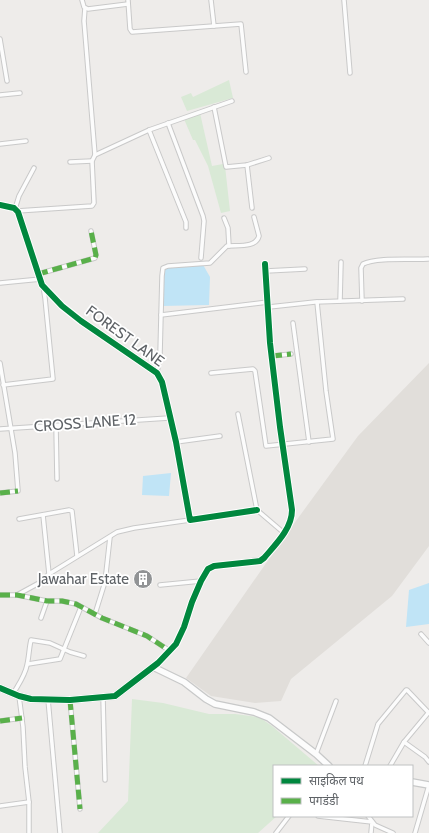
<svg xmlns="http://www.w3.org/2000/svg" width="429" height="833" font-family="Cabin,'Noto Sans Devanagari',sans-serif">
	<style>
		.education { fill: #e1deda }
		.green { fill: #d9e9d6 }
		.water { fill: #c0e4f6 }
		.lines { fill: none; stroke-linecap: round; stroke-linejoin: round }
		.stream { stroke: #c0e4f6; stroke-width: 1.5 }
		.street-casing { stroke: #c9c9c9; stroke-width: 5.5 }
		.secondary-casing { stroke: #c8c9c9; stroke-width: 8 }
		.street { stroke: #fcfcfc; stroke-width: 3.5 }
		.secondary { stroke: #fcfcfc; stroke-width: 5.5 }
		.quiet { stroke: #59b04a; stroke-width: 5; stroke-dasharray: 10 5; stroke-linecap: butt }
		.cycleway-casing { stroke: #fff; stroke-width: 8 }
		.cycleway { stroke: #00873e; stroke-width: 6 }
		.labels { text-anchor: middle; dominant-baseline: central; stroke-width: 3.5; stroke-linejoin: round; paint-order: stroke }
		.street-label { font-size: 15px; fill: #5f6367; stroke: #fff }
		.poi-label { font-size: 15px; fill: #5f6367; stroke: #fff; text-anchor: end }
	</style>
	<rect width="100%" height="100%" fill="#eeecea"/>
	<polygon class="education" points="429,363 429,546 392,596 291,679 281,701 255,703 211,696 186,678 285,536 358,436"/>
	<g class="green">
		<polygon points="229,80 233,98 187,111 181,97 191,93 193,97"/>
		<polygon points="200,113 212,166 223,164 225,166 230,211 221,213 208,166 195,140 193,140 184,119"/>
		<polygon points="132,699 163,703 209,714 235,714 259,717 272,726 319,766 274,766 274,816 277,816 258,833 98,833 128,801"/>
	</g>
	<g class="water">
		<polygon points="202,263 210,277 209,305 162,306 163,266"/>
		<polygon points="171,473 169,496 142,495 143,476"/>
		<polygon points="429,583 429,624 406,627 409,590"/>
	</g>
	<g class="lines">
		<polyline class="stream" points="273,355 291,352"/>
		<g class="street-casing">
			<g id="street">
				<polyline points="82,0 84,7 88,9 128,4"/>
				<polyline points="128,0 130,29 132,32 241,24 246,72"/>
				<polyline points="211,0 214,26"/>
				<polyline points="344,0 350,73"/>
				<polyline points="85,8 84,21 95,155"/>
				<polyline points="0,39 7,81"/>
				<polyline points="0,95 20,93"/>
				<polyline points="214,107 226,167 247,165 269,158"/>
				<polyline points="168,123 203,216 204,221 201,258"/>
				<polyline points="149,130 186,222 186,228"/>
				<polyline points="0,144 26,141"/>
				<polyline points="70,162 92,161"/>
				<polyline points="247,165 252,208"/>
				<polyline points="0,205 14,208 18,212 42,285 62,306 81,321 157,373 162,382 176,442 190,520 257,510"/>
				<polyline points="15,209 19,196 34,168"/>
				<polyline points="17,211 92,206 94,203 92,161 95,155 149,130 232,101"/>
				<polyline points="224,218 228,228 229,246"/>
				<polyline points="266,271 305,269"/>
				<polyline points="38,274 95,258 96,255 91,231"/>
				<polyline points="0,283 41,279"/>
				<polyline points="340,301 341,262"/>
				<path d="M362 301 361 268 363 264C376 257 412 260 428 259"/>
				<polyline points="269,307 315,302 403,299"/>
				<polyline points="161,315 268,302"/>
				<polyline points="293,323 309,442"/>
				<polyline points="272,356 291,354"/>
				<polyline points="0,363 15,453 18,491 0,493"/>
				<path d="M157 373 160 354 162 276 163 268 168 266 210 263 227 246C238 245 256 248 259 236L254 217"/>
				<polyline points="211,373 253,369 255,371 266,446 333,439 326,391 317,302"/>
				<polyline points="3,385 53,379 45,298 43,286"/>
				<polyline points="238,414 257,510 284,533"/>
				<polyline points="56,426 57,479"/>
				<polyline points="0,429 169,418"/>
				<polyline points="176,442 220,436"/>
				<polyline points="43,515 49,574"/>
				<polyline points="19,519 69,510 72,511 77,556"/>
				<polyline points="160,585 201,581"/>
				<polyline points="0,595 17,595 47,601 62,601 76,604 102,618 147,636 170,651"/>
				<polyline points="17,595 39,583 49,574 117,532 134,528 190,520"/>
				<polyline points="95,614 105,582 110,537"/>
				<polyline points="41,618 47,601"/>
				<polyline points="421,634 429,643"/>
				<polyline points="28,664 60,659 81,607"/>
				<path d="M153 667C163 661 174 648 180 637 188 622 198 571 214 566L263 559C274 548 292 526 292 510L280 427 270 343 265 264"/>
				<path d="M13 694C18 685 25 676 27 665 29 657 29 648 31 640L50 643 70 652 84 656"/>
				<polyline points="19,696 23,727 25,767 29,802 29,833"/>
				<polyline points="103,697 105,780"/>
				<polyline points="48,699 60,833"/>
				<polyline points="70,700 80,809"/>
				<polyline points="0,721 22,718"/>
				<polyline points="404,742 425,757 429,762"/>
				<polyline points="316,754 336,701"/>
				<polyline points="365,766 378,724 406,690 407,690 429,713"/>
				<polyline points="390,766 404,742 429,712"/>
				<polyline points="0,806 29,802"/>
				<polyline points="318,816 372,822 371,833"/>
				<polyline points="368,816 375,825 393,833"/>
				<polyline points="276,833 289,816"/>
				<polyline points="415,833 429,785"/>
			</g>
		</g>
		<g class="secondary-casing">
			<g id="secondary">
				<polyline points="0,688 19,696 31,699 70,700 115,696 153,667 184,682 206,699 215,704 254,712 269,718 316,754 329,766"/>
				<polyline points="412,782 429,785"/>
			</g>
		</g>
		<use href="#street" class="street"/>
		<use href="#secondary" class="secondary"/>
		<g class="quiet">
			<polyline points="38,274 95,258 96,255 91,231"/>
			<polyline points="272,356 291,354"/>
			<polyline points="0,493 18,491"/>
			<polyline points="0,595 17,595 47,601 62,601 76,604 102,618 147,636 170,651"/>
			<polyline points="70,700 80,809"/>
			<polyline points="0,721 22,718"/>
		</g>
		<g class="cycleway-casing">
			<g id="cycleway">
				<polyline points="0,205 14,208 18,212 42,285 62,306 81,321 157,373 162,382 176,442 190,520 257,510"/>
				<path d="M0 688 19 696 31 699 70 700 115 696 158 663 176 644 184 627 192 602 201 581 208 569 214 566 260 561 264 558C275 545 292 529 292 510L280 427 270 343 265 264"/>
			</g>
		</g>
		<use href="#cycleway" class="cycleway"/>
	</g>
	<defs>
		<g id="building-disc" transform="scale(1)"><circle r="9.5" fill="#919395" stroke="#fff"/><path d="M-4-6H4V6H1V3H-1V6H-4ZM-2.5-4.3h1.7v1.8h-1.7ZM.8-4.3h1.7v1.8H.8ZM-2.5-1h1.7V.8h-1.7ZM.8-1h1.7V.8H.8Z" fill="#fff"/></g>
	</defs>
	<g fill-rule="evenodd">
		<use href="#building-disc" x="143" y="579"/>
	</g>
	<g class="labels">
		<g class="street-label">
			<text transform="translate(125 336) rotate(36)">FOREST LANE</text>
			<text transform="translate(85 423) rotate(-4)">CROSS LANE 12</text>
		</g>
		<g class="poi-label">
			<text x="129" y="579">Jawahar Estate</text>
		</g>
	</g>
	<rect x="273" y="765" width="140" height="52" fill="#ffffff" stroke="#bfc1c2"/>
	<rect x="281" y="778" width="20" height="6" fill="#00873e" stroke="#bfc1c2"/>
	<text x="309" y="785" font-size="12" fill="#5f6367">साइकिल पथ</text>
	<rect x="281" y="798" width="20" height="6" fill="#59b04a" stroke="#bfc1c2"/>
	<text x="309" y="805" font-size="12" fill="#5f6367">पगडंडी</text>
</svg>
